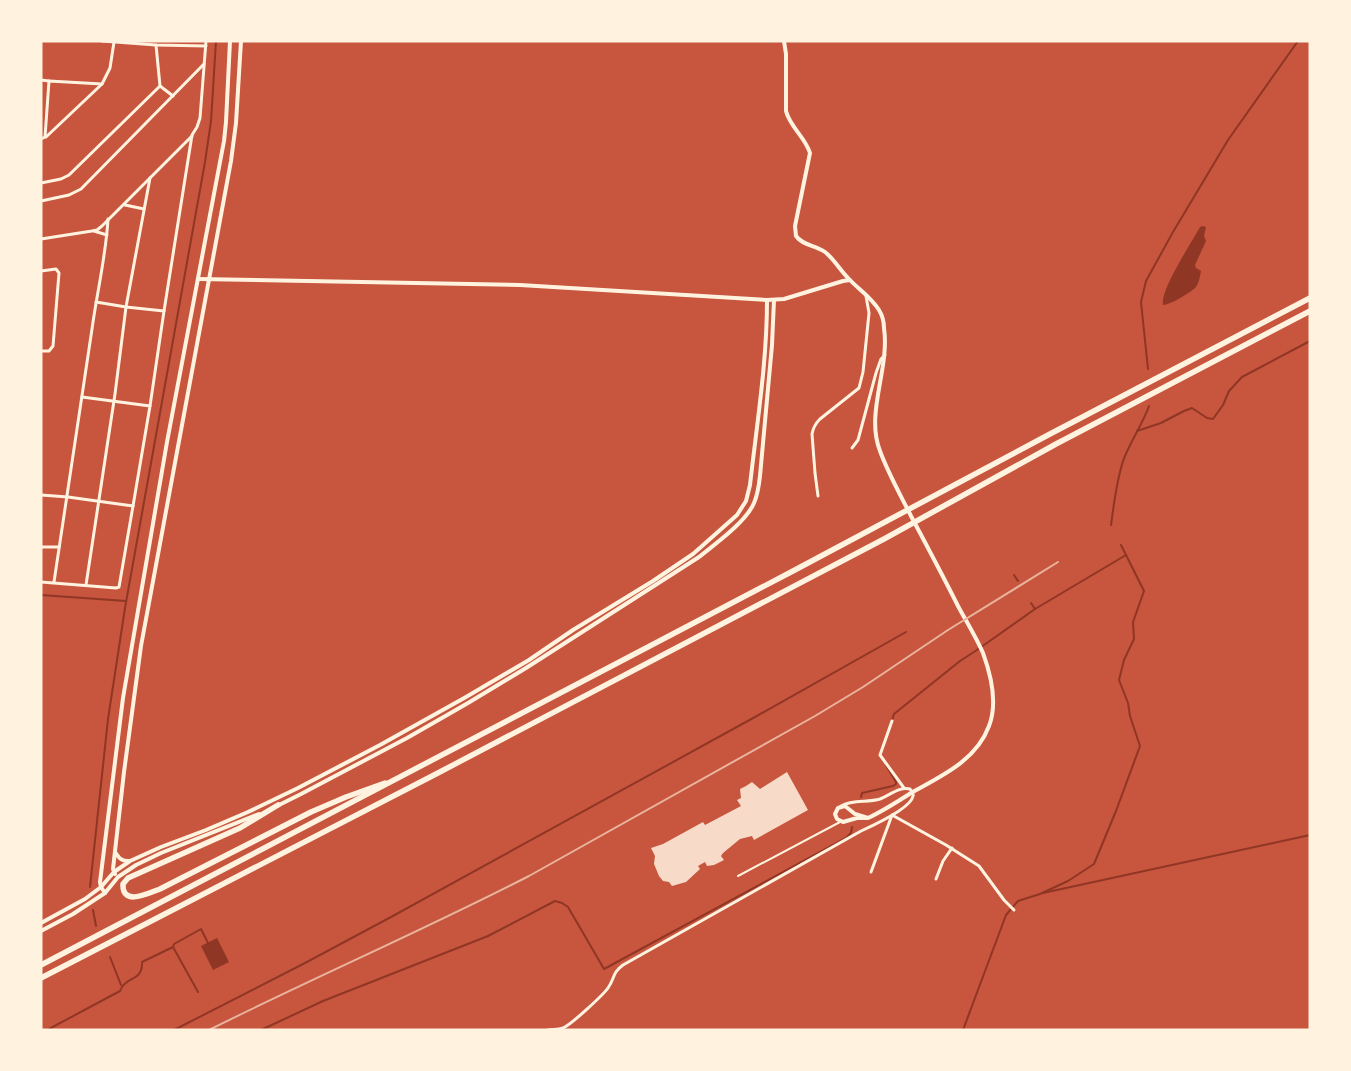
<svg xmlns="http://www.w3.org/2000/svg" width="1351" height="1071" font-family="'PT Serif',serif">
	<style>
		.water { fill: #8f3625 }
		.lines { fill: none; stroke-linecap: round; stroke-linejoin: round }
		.stream { stroke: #8f3625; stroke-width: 2 }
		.building { fill: #f7dbc8 }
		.service { stroke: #fff3e0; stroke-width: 2 }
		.minor { stroke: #fff3e0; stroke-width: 3 }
		.tertiary { stroke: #fff3e0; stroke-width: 4 }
		.motorway { stroke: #fff3e0; stroke-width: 5.5 }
		.rail { stroke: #e9b49f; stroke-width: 2 }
	</style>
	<rect width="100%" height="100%" fill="#c8553d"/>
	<g class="water">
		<path d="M1203 226 1206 227 1204 236 1206 241 1195 265 1196 268 1201 271C1200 276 1199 283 1196 287 1190 293 1170 305 1163 305 1160 290 1192 242 1200 227Z"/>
		<polygon points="217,938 229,962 213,970 201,946"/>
	</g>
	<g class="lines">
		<g class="stream">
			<polyline points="1148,369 1141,302 1146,281 1173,232 1228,140 1298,41"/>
			<polyline points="1137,431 1161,423 1184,411 1192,408 1207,418 1213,419 1223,405 1229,391 1242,377 1310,341"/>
			<path d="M1111 525C1114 504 1117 475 1125 456 1132 439 1143 423 1149 406"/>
			<polyline points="1014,575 1018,581"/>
			<polyline points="41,595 126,601"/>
			<polyline points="1031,603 1035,609"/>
			<polyline points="892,720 894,714 960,661 977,650 1035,609 1126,555"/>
			<polyline points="861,797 862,793 893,786 896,784 896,782 886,765"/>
			<polyline points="90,887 108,719 125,608 205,162 211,121 216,41"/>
			<polyline points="1043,893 1310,835"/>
			<polyline points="93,910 96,926"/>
			<polyline points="173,947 174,944 201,929 208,943"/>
			<polyline points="110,957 121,985"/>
			<path d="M47 1030 120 991C125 976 143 982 142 962L173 947 198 992"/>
			<polyline points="174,1030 305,963 391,917 755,717 906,632"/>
			<polyline points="261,1030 323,1001 488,936 555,901 562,903 568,907 604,969 846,838 851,833 852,827"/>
			<polyline points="963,1030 1006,915 1018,901 1040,894 1068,881 1094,864 1116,811 1140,746 1130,716 1128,703 1119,680 1124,660 1134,639 1133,622 1144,591 1121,545"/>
		</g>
	</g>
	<polygon class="building" points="787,772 808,810 754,840 752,836 740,839 723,853 721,856 724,860 714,865 707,866 705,862 698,866 700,869 686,882 672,886 669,882 663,881 659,876 654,864 655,856 651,848 663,844 703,822 705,825 741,806 737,800 741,798 740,789 746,786 752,782 760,789"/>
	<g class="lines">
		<polyline class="service" points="738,876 840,822"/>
		<g class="minor">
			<polyline points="102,41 156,45 206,46"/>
			<polyline points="156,45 160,86 173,96"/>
			<polyline points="41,80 49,81"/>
			<polyline points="46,137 102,84"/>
			<polyline points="41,139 45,137 49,81 102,84 110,68 114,42"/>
			<polyline points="41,183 61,179 69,175 160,86"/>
			<polyline points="41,201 69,195 81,189 204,64"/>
			<polyline points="125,205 144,209"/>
			<polyline points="94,231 107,235"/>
			<polyline points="41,239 92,231 97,230 102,226 192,136"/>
			<polyline points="41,271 56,269 59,273 53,346 49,351 41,351"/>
			<polyline points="96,302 126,307 164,311 150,406"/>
			<polyline points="164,311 192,135 197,127 200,118 206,41"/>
			<polyline points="852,448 858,440 876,373 881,359 885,355"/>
			<polyline points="41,495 68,497 133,506 150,406 82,397"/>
			<path d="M818 496 815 473 812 434C813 428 815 424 820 419L859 388 863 372 869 313 866 296"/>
			<polyline points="41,547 59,547"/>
			<polyline points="41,582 116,588 119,587 133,506"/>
			<path d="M54 582C67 497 80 413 92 329 97 292 106 256 108 219"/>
			<polyline points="86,585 115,394 126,307 150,178"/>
			<polyline points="892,721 880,755 904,788"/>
			<polyline points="871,872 892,815 946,845 979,866 1004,900 1014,910"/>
			<polyline points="936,879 943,861 952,848"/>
			<path d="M548 1030C553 1029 558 1030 563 1028 572 1024 603 995 608 988 615 978 612 973 623 965L861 831C872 826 911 808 913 796 914 793 912 792 910 789 900 786 890 795 880 799 868 803 853 799 841 806"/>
		</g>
		<g class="tertiary">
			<path d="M784 41 786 54V111C790 127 805 137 810 153L795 226 796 236C803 246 816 245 825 252 834 259 840 270 848 278 858 289 871 297 879 310 882 315 884 322 884 328 890 369 865 413 880 451 888 473 900 494 911 516 927 546 943 576 958 606 966 621 976 637 983 653 991 675 998 703 989 726 976 761 941 776 911 793 897 802 883 811 868 818H857L843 822 837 819 835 814 838 808 845 806 855 814 868 818"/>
			<polyline points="198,279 520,285 767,300 784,299 843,281 850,280"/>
			<path d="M277 806 301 794 407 738 468 703 526 668 699 557C715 544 746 522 754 503 758 494 759 485 760 476L772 345 774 300"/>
			<path d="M115 852C119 858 121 861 129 861"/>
			<polyline points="115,874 113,869 114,860 124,772 141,646 231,161 236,123 241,41"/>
			<polyline points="105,893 101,887 100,882 123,698 167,442 224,141 226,122 230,41"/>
			<path d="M41 923 85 899 101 887 114 872 130 861 161 847 206 830 248 812 298 788 380 745 466 697 529 660 573 630 653 581 693 554 737 515 746 501 750 485C757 423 767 362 767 300"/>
			<polyline points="41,931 73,914 105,893 118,877 136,865 161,853 259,814"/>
		</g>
		<g class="motorway">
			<path d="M278 805 240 828 128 878 123 884C122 907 149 893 160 889L311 812 346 797 385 783"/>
			<polyline points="41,965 793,571 1050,434 1310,298"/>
			<polyline points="41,978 436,774 884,539 1056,444 1310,311"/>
		</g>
		<path class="rail" d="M209 1030C315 977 424 930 529 876L815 716 863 687 948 630 1058 562"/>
	</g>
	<rect width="1351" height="1071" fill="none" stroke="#fff3e0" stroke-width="85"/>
</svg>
